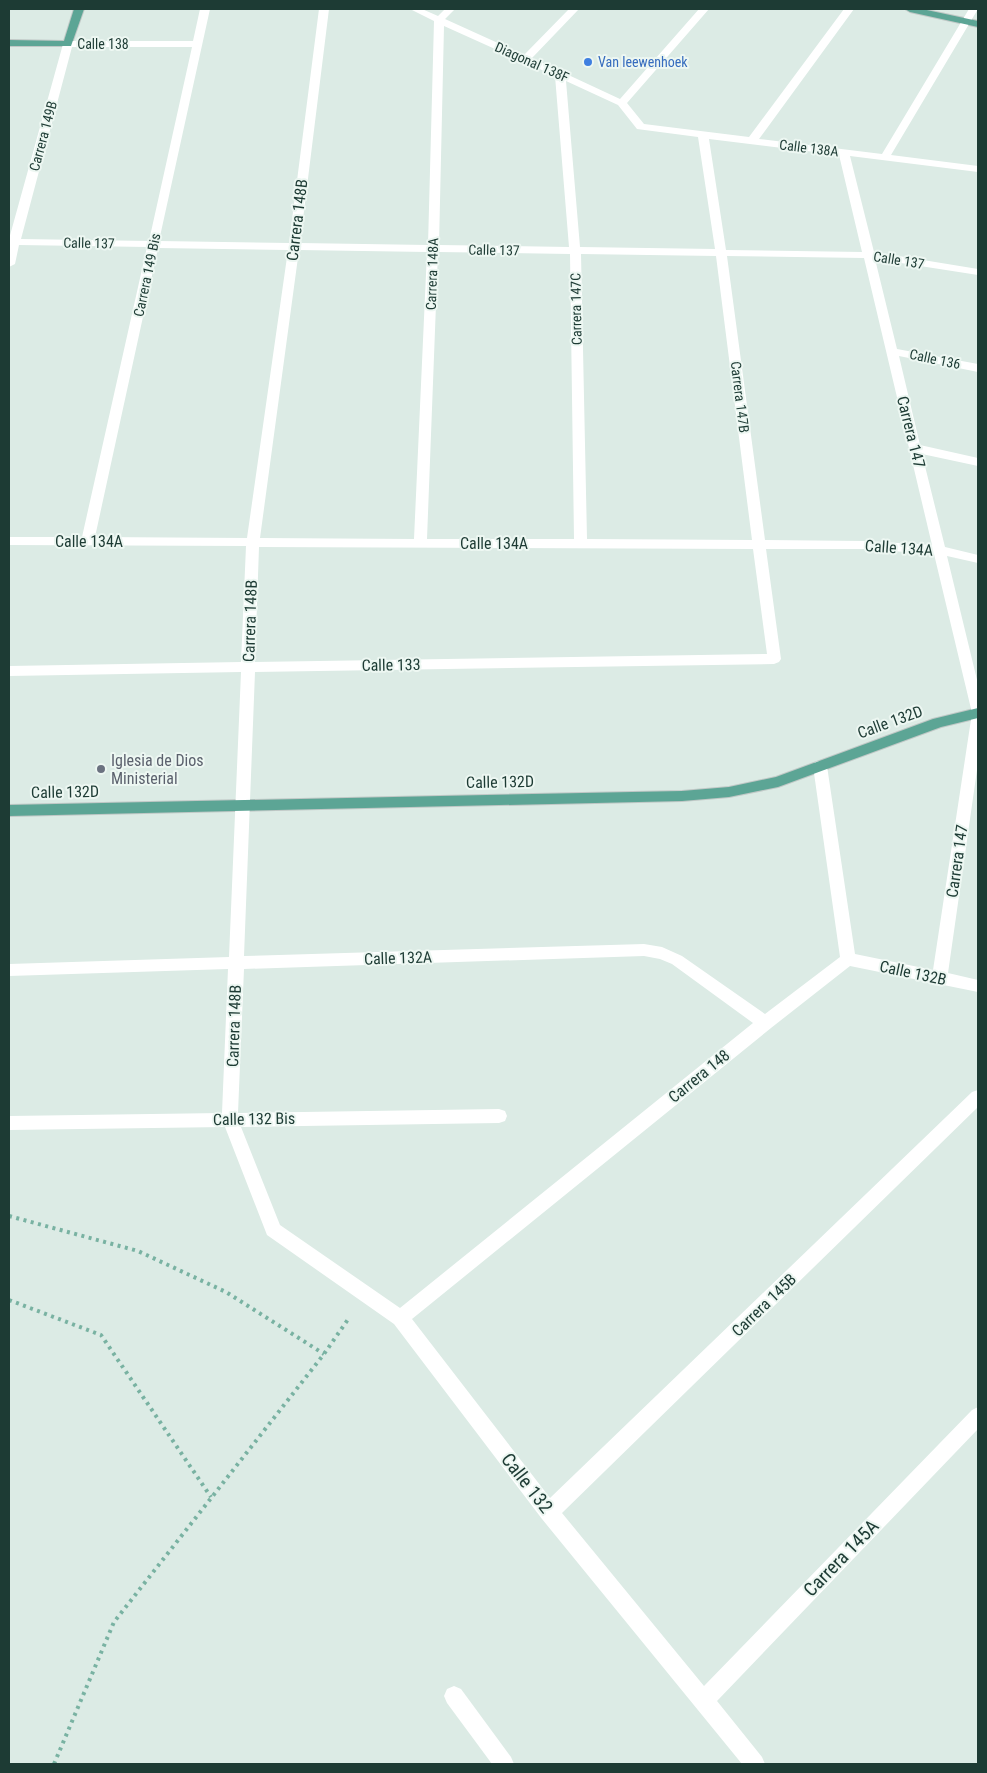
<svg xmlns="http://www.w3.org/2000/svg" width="987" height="1773" font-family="'Roboto Condensed',sans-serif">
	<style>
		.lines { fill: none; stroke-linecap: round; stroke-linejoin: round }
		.major-casing { stroke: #c0c8c6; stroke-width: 2 }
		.path { stroke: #79b2a2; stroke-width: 4; stroke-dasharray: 3 4.5; stroke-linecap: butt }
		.minor { fill: #fff; fill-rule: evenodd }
		.major { fill: #5ca595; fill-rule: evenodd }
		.shop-dot { fill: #3f7fe0; stroke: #edf7f2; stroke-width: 2 }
		.worship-dot { fill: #6b7280; stroke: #edf7f2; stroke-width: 2 }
		.labels { text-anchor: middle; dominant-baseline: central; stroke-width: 4; stroke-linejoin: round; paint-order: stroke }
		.far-street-label { font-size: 14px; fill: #1d3b34; stroke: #edf7f2 }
		.far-shop-label { font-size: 14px; fill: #366cbe; stroke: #edf7f2; text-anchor: start }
		.street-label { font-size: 16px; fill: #1d3b34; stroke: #edf7f2 }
		.worship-label { font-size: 16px; fill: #5b616d; stroke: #edf7f2; text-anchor: start }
		.near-street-label { font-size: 19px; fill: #1d3b34; stroke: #edf7f2 }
	</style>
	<rect width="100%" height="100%" fill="#dcebe5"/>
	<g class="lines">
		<g class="major-casing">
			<g id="major">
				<polygon points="74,9 84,9 71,46 9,46 9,40 64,41"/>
				<polygon points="905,9 922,9 978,21 978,27 910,12"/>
				<polygon points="978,708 978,718 941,727 778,787 729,797 682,801 9,816 9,805 682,791 729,787 776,777 933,719"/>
			</g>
		</g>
		<g class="path">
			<polyline points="9,1216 138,1251 226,1292 324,1354"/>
			<polyline points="9,1300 101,1335 211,1497"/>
			<polyline points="54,1764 114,1622 324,1354 349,1318"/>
		</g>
		<g class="minor">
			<path d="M200 9H210L159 241 289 243 319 9H329L300 243 428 245 434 21 410 9H422L438 16 445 9H455L445 19 524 55 569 9H579L532 58 620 99 699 9H709L627 103 644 124 749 137 844 9H854L759 139 882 154 969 9H978L891 155 978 166V172L850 156 874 252 978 269V275L875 259 897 349 978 364V372L899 356 920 445 978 458V466L922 454 945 547 978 555V563L947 556 978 684V763L948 973 978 980V992L850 966 771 1028 412 1319 550 1498 972 1092 978 1090V1107L562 1513 704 1686 972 1410 978 1407V1429L717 1701 762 1757 765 1764H742L542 1519 394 1324 267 1235 225 1127 9 1130V1116L222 1113 228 969 9 976V964L229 957 241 672 9 676V666L241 662 246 546 9 545V537H82L147 247 19 245 15 264 9 267V239L63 44 68 41H193ZM444 26 555 76 569 247 439 245ZM72 47H192L149 241 21 239ZM566 81 618 105 637 129 698 137 715 249 580 247ZM709 139 839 155 862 252 726 250ZM158 248 288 250 247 538 95 537ZM299 250 427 252 414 539 260 538ZM438 252 570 254 574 539H427ZM581 254 716 256 752 540 587 539ZM727 256 864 258 932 545 864 541 765 540ZM259 547 753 549 767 654 255 662ZM766 549H864L934 554 972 713 933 970 855 954 827 766 825 762 820 761 815 762 813 766 840 957 765 1014 682 956 662 947 644 944 244 956 255 672 774 664 779 662 781 659ZM644 956 660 959 672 964 753 1023 400 1308 280 1225 241 1127 499 1123 505 1121 507 1116 505 1111 499 1109 238 1113 244 969Z"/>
			<polygon points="454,1686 461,1689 511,1757 514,1764 492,1764 447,1703 444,1696 447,1689"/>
		</g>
		<use href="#major" class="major"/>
	</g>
	<circle class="shop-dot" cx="588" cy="62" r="5"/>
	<circle class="worship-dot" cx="101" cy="769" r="5"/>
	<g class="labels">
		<g class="far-street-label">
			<text x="103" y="44">Calle 138</text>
			<text transform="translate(532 62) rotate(24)">Diagonal 138F</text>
			<text transform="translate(43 136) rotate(-75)">Carrera 149B</text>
			<text transform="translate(809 148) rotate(7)">Calle 138A</text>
			<text transform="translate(89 243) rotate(1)">Calle 137</text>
			<text transform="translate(494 250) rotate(1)">Calle 137</text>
			<text transform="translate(899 260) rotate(9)">Calle 137</text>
			<text transform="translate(432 274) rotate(-88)">Carrera 148A</text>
			<text transform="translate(147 275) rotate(-78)">Carrera 149 Bis</text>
			<text transform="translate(576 309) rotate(-91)">Carrera 147C</text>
			<text transform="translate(935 359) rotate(12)">Calle 136</text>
			<text transform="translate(740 397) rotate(83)">Carrera 147B</text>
		</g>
		<g class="far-shop-label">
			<text x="598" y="62">Van leewenhoek</text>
		</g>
		<g class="street-label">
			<text transform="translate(297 220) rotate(-83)">Carrera 148B</text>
			<text transform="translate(911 432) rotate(76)">Carrera 147</text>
			<text x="89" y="541">Calle 134A</text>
			<text x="494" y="543">Calle 134A</text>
			<text transform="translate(899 548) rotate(4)">Calle 134A</text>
			<text transform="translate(250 621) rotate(-88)">Carrera 148B</text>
			<text transform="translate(391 665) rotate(-1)">Calle 133</text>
			<text transform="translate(890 722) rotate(-20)">Calle 132D</text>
			<text transform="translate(500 782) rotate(-1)">Calle 132D</text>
			<text transform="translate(65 792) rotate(-1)">Calle 132D</text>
			<text transform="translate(957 861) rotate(-82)">Carrera 147</text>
			<text transform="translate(398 958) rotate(-2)">Calle 132A</text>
			<text transform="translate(913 973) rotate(12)">Calle 132B</text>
			<text transform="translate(234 1026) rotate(-88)">Carrera 148B</text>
			<text transform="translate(699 1076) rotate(-39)">Carrera 148</text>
			<text transform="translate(254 1119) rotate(-1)">Calle 132 Bis</text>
			<text transform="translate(764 1305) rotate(-44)">Carrera 145B</text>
		</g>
		<g class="worship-label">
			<text x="111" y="760">Iglesia de Dios<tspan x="111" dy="18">Ministerial</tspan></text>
		</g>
		<g class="near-street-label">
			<text transform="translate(527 1483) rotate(52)">Calle 132</text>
			<text transform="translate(841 1558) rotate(-46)">Carrera 145A</text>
		</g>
	</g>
	<rect width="987" height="1773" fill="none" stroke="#1d3b34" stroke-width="20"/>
</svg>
